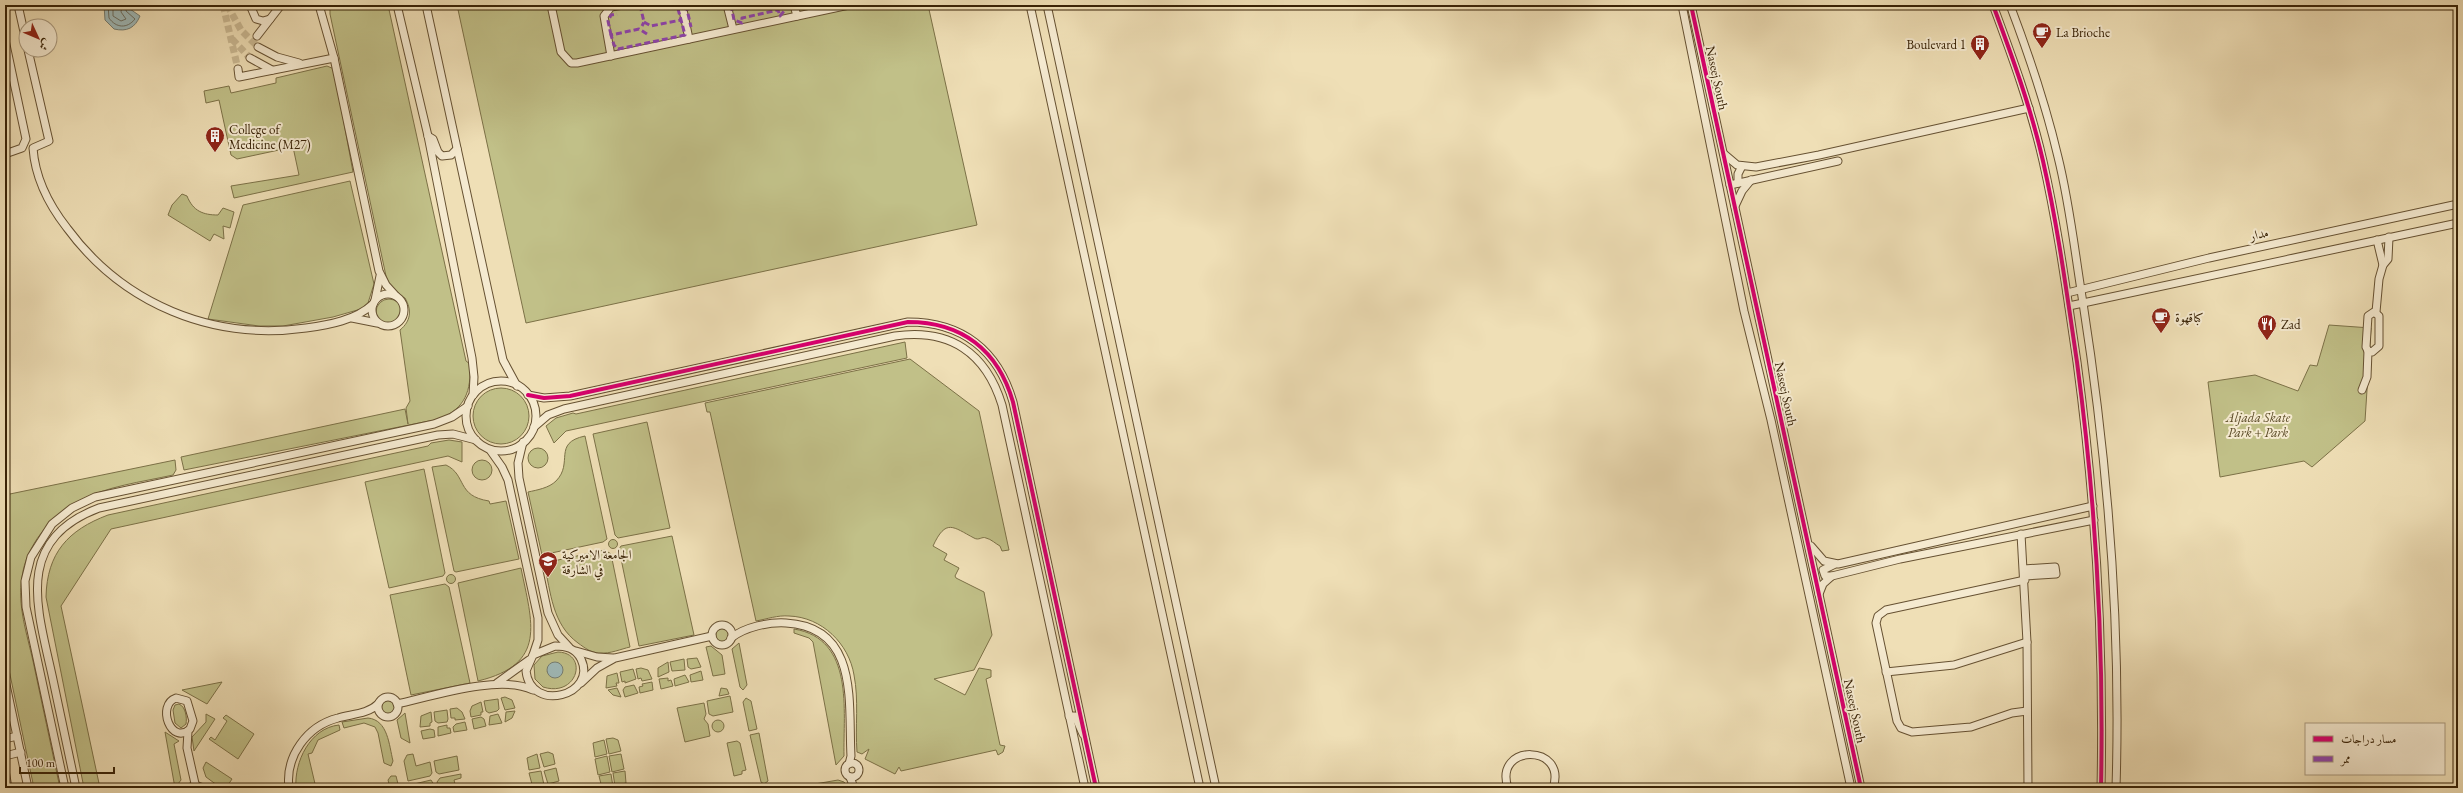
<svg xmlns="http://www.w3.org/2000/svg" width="2463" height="793" font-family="'EB Garamond',Amiri,serif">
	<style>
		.green { fill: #c1c088; stroke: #7c7147; fill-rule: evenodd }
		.water { fill: #9fbab9; stroke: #767d71 }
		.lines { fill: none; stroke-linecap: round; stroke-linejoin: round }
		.shore { stroke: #6c6e60; stroke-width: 1 }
		.minor-tunnel { stroke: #cab993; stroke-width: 7; stroke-dasharray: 7 3.5; stroke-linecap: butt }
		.minor-casing { stroke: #665132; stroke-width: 9 }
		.minor { stroke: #f5ead0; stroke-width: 7 }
		.quiet { stroke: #8e44ad; stroke-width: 3; stroke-dasharray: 6 3; stroke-linecap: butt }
		.cycleway-casing { stroke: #f5ead0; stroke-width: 6 }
		.cycleway { stroke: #d6006c; stroke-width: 4 }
		.labels { text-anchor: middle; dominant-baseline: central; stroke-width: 4; stroke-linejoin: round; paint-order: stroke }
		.poi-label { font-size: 13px; fill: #382206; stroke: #f5ead0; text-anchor: start }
		.street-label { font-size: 13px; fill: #382206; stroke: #f5ead0 }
		.park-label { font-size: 13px; font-style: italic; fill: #5a4a26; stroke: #f5ead0 }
	</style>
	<rect width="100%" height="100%" fill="#efdfb6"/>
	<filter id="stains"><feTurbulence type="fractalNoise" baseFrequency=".005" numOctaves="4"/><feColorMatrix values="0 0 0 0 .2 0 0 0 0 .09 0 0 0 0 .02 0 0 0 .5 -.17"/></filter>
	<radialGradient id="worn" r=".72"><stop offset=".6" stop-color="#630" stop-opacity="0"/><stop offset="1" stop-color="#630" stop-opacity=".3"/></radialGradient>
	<g class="green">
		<path d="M330 5H388L466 361 470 364C471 391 466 408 439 419L184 470 181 457 405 409 408 424 406 408 410 401 400 330C411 321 412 310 405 298L392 291 386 276 330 14Z"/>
		<polygon points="457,5 928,5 977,225 526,323"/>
		<polygon points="327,66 334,69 353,172 234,198 231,186 299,175 293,147 237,159 231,155 219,100 206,103 204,91 229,86 231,93 276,83 276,78"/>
		<polygon points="350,181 374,284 368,303 361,309 333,317 283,326 259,326 208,319 243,205"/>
		<path d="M182 194 187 196C193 211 203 215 218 215L223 208 234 212 230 228 223 226 224 239 214 234 210 241 168 215 172 205Z"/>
		<circle cx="389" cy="312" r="13"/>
		<polygon points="2329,325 2371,328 2365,421 2312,467 2304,461 2220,477 2208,382 2255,375 2298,391 2310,365 2317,366"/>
		<polygon points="905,342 907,358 566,431 554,443 546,426 556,418 573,413 576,414"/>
		<path d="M910 359 979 411 1009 550 1002 551 1000 546C996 544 991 539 986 538 982 536 979 541 974 538 953 527 946 518 933 546L947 554 944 560 959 568 955 576 956 578 984 592 992 635 974 670 934 679 965 695 979 668 991 670V677L986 679 1000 745 1005 746 1003 752 998 755 996 750 901 771 899 767 895 774 865 759 869 749 862 754 857 752C855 727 859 700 854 675 849 644 822 617 789 616 778 615 767 619 756 621L710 412H707L705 403Z"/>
		<circle cx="501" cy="416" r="28"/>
		<polygon points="647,422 670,528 618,538 615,535 593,434"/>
		<path d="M585 436 607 539 603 542 542 555 528 492C537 490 549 488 556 481 574 463 552 443 585 436Z"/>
		<path d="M449 440 462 442V462L448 456 111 529 61 606 100 788H84L46 597C47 553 68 530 108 515L428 446 431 443Z"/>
		<circle cx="538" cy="458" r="10"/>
		<circle cx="482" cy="470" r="10"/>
		<path d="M175 460 176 470 173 475C142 482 106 486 77 502 50 517 26 546 22 577 17 605 27 634 33 661 42 703 51 746 60 788H34L5 651V495Z"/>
		<path d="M446 465C467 475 456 496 489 501L490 504 506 501 519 559 456 572 454 571 432 467Z"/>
		<polygon points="424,469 445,573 443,576 389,588 365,482"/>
		<polygon points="672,536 694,635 639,646 619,549 621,546"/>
		<circle cx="613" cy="544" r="4.5"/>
		<path d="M605 550 611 554 630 647C621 649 610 654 600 653 591 653 585 648 578 643 552 624 551 593 544 563Z"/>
		<path d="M521 568C532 623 548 664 478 681L458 583Z"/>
		<circle cx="451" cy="579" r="4.5"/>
		<polygon points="445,584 449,587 470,683 411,695 390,595"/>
		<circle cx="722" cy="635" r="7"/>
		<path d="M794 629C855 639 843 711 844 756L836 765 813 642 809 638 794 633Z"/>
		<polygon points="739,643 747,685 743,690 740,687 732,649"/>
		<polygon points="711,646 722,655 725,674 713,676 706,647"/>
		<path d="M558 652C589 653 578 698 543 687L535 679 534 665 542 656ZM558 663 562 667 551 677 547 671Z"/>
		<polygon points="697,658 701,667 691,669 688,667 687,659"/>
		<polygon points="684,659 685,670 672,671 670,662"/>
		<polygon points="668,662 669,672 658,677 658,668"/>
		<polygon points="641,668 648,670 652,679 642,681 641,678 638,679 636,669"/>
		<polygon points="633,669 636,679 625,683 625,681 622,682 620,672"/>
		<polygon points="701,671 703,680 691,682 690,675"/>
		<polygon points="617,673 619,683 616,683 617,686 606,688 607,676"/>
		<polygon points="685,675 689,682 675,686 674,679"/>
		<polygon points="668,678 668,681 671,680 673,686 661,689 659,679"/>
		<polygon points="222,682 207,704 182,690"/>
		<polygon points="652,682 653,690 640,693 639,687 643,686 642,684"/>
		<polygon points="634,685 638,693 625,697 623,690 625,687"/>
		<polygon points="617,688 621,697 613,695 608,690"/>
		<polygon points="721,688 727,689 729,694 719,696"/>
		<polygon points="730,696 733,712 713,716 709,714 707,701"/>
		<polygon points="505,697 512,700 515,708 505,710 501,698"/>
		<polygon points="746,698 751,701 757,729 749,731 743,702"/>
		<polygon points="498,699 499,709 497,711 489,713 486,711 484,701"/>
		<circle cx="388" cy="707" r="7"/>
		<polygon points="481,702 483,712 481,712 481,715 471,717 470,711 472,706"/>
		<polygon points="704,703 706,714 704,719 708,724 710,736 685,742 677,708"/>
		<path d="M179 704C186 707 187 718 186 724L181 728 175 723 173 710 175 705Z"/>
		<polygon points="457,708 462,712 465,719 455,720 455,718 451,718 450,709"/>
		<polygon points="447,710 448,719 447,722 438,723 435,721 434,712"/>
		<polygon points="515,711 512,718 505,722 506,712"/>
		<polygon points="431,712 432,722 430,723 430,726 420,727 421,716"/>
		<polygon points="405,713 410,743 401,738 397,720"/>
		<polygon points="206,714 215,719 194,751 192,737 206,722"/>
		<polygon points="498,714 502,723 489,725 490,716"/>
		<polygon points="226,715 254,734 238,759 209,739 211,737 215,740 227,721 223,718"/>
		<polygon points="481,717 484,719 486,726 474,729 472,719"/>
		<path d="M368 718C388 720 389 745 393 761L391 766 384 763 378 733 375 727 364 723 344 728 342 722Z"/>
		<circle cx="718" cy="726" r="6"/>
		<polygon points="465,722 467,730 454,732 453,727 456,724"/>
		<path d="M339 725 340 730 318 740 312 753 308 754 316 788H296C294 762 310 728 339 725Z"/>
		<polygon points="447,725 447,728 450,728 451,733 438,736 438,727"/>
		<polygon points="430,729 434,730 435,737 423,739 421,731"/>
		<polygon points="165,732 179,741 174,744 181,780 175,788"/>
		<polygon points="759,733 768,781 764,784 761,782 750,735"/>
		<polygon points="613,738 618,740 621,751 609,754 606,739"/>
		<polygon points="604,740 607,754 595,757 593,743"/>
		<polygon points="737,741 740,743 746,770 742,771 742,774 734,776 727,743"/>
		<polygon points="548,752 553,754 555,764 544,767 540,754"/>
		<polygon points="413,754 416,766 430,762 432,773 430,776 408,781 404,761 407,755"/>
		<polygon points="537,754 540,768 529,770 527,758"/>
		<polygon points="621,754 624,769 612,772 609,756"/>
		<polygon points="457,756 459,770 439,774 436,772 434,761"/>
		<polygon points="607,756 610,772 598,775 595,759"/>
		<polygon points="206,762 232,779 226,788 221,788 206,777 203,768"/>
		<polygon points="556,768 559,781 548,784 544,771"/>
		<polygon points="541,771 544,785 533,788 529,773"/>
		<polygon points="625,771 626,783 615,786 613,773"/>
		<polygon points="461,774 461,778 454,780 456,788 439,788 437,782 440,778"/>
		<polygon points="611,774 613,787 602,788 599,776"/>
		<polygon points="391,776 396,776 399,788 390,788 388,780"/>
		<polygon points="431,780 436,788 411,788 410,785"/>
		<polygon points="838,780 844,782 849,788 792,788"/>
	</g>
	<g class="water">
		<path d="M104 5H132L130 9 140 16C135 28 127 32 114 29L105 20Z"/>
		<circle cx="555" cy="670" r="8"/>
	</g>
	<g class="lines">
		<g class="shore">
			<path d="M108 5 109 18C116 28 127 29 135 19L126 11 127 5"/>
			<polyline points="113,5 113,16 121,21 126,19 121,12 122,5"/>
		</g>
		<g class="minor-tunnel">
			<polyline points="223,5 238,69"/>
			<polyline points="227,5 241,30 258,47"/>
			<polyline points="232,39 250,58"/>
		</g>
		<g class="minor-casing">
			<g id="minor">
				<polyline points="18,5 26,41"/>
				<polyline points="250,5 256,19 263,21 270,19"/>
				<polyline points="319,5 334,58 379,271 386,285 396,296"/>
				<polyline points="397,5 428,136 472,358 474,377 473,395"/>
				<polyline points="426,5 503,360 517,386"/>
				<polyline points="551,5 561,52 571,63 577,63 849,5"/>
				<polyline points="682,5 689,39"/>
				<polyline points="727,5 733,29"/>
				<polyline points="794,5 797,16"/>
				<polyline points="1030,5 1200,788"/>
				<polyline points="1047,5 1216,788"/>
				<polyline points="1682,5 1744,311 1771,420 1851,788"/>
				<polyline points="1691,5 1861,788"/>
				<path d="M1993 5C2012 56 2031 108 2043 161 2058 227 2067 295 2077 362 2096 504 2104 645 2101 788"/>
				<path d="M2010 5C2029 55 2046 106 2058 157 2070 205 2075 254 2083 303 2108 463 2121 626 2116 788"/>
				<polyline points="257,36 281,5"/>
				<polyline points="5,40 26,139 22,148 5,154"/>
				<polyline points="258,47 277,57 299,63"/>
				<path d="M28 50 49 141 33 148C35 177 49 205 67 228 123 304 212 341 306 328 329 325 356 320 373 304"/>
				<polyline points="611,56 604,16 611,7 623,5"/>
				<polyline points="250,58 272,70"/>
				<polyline points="238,69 239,77 334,58"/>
				<polyline points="428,136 433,139 438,152 442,156 451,155 457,149"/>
				<polyline points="1724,154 1737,165 1756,167 1819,155 2029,108"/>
				<polyline points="1738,183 1738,174 1742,166"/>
				<polyline points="1730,185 1838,161"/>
				<polyline points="1735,206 1742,191 1751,180"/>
				<polyline points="2377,240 2383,265"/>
				<polyline points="2067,293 2209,258 2458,204"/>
				<circle cx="388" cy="310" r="16"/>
				<polyline points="375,300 380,276"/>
				<polyline points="2069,306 2458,223"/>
				<polygon points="2374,312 2379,316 2379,346 2372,352 2368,351 2366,347 2368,316"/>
				<polyline points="2376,312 2379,279 2383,265 2388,259 2389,237"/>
				<polyline points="352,318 377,323"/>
				<circle cx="501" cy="416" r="35"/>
				<polyline points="2362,390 2367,377 2368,351"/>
				<path d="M528 395 544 398 570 396 908 322C962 322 998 350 1013 402L1096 788"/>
				<path d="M534 427 548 415 564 409 895 336C950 328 986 353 1002 405L1085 788"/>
				<polyline points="523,442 518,463 519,478 548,613 558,635 569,647"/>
				<polyline points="490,450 502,467 508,480 538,618 538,640 533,655"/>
				<polyline points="2021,534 2027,642 2028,788"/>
				<polyline points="1811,546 1824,561 1838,564 2093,506"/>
				<polyline points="2024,569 2055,567 2056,574 2024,576"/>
				<polyline points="1832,576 1825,576 1823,570 1835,564"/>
				<polyline points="2025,580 1886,610 1878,616 1876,623 1897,721 1901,728 1912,732 1971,727 2012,713 2027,711"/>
				<polyline points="1819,594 1823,584 1832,576 1900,559 2094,520"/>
				<circle cx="722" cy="635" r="10"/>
				<path d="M731 638C745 627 768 622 786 623 860 627 848 704 851 756L849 764"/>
				<path d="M555 646C566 646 575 648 581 659 598 695 531 714 526 671L533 655Z"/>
				<polyline points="576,651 597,657 613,658"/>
				<polyline points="1886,672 1954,665 2027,642"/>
				<polyline points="5,680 28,788"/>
				<polyline points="497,683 529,660"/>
				<polyline points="581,683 597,668 615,658 712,636"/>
				<circle cx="388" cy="707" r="10"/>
				<path d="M176 698 187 701 193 721 190 729C171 746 156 705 176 698Z"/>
				<path d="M397 704C433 696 500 674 533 690"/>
				<polyline points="1069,716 1075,716 1083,734"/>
				<polyline points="188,731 187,748 196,788"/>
				<polyline points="5,739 17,736"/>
				<polyline points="5,756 21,752"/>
				<circle cx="852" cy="770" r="7"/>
				<polyline points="5,770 8,788"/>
				<polyline points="850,777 854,788"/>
				<polyline points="65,788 26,607 25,581 31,557 52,524 72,508 95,497 434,424 452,417 468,406"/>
				<path d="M76 788C68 750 60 713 52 675 37 607 14 540 99 508L438 435 453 434 476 440"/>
				<polyline points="189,788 195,785 203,788"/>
				<path d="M289 788C285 756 307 726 338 718 352 714 368 714 378 704"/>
				<path d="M1508 788C1493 743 1568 744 1553 788"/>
			</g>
		</g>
		<use href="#minor" class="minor"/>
		<g class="quiet">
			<polyline points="610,5 611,7"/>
			<polyline points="640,5 644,22 642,26"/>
			<polyline points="686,5 691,27"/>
			<polyline points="731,5 734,20 742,23 742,18 778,10 780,16 789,5"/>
			<polyline points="644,22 651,26 681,20"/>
			<polyline points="647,34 639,29 611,35 614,45 618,49 685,35 677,5"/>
			<polyline points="611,35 608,21 611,15 617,14"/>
		</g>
		<g class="cycleway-casing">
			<g id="cycleway">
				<polyline points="1691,5 1861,788"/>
				<path d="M1993 5C2012 56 2031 108 2043 161 2058 227 2067 295 2077 362 2096 504 2104 645 2101 788"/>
				<path d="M528 395 544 398 570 396 908 322C962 322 998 350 1013 402L1096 788"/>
			</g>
		</g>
		<use href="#cycleway" class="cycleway"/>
	</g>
	<defs>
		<g id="cafe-pin" transform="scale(1)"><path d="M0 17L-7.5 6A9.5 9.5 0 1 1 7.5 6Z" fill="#8f2418" stroke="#f5ead0"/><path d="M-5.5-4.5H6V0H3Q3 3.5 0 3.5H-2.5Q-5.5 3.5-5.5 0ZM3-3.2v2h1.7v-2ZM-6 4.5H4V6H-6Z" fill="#fff"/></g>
		<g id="building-pin" transform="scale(1)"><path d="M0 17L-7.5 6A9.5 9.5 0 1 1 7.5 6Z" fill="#8f2418" stroke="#f5ead0"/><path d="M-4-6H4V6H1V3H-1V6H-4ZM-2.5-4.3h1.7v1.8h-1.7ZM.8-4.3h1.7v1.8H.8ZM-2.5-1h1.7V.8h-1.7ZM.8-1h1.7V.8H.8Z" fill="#fff"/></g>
		<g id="restaurant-pin" transform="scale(1)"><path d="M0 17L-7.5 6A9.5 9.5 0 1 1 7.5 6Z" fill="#8f2418" stroke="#f5ead0"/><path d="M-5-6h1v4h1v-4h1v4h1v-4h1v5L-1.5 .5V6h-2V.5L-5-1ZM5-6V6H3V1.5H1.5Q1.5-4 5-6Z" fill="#fff"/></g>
		<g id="university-pin" transform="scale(1)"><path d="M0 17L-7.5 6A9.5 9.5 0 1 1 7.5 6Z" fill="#8f2418" stroke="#f5ead0"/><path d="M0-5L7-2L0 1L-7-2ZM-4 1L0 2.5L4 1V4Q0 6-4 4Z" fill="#fff"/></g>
	</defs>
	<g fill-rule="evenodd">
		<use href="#cafe-pin" x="2042" y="32"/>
		<use href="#building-pin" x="1980" y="44"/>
		<use href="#building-pin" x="215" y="136"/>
		<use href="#cafe-pin" x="2161" y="317"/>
		<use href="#restaurant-pin" x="2267" y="324"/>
		<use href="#university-pin" x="548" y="561"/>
	</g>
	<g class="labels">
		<g class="poi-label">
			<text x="2056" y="32">La Brioche</text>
			<text x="1966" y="44" text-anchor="end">Boulevard 1</text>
			<text x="229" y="129">College of<tspan x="229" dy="15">Medicine (M27)</tspan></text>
			<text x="2175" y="317">كباقهوة</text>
			<text x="2281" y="324">Zad</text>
			<text x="562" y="554">الجامعة الاميركية<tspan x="562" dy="15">في الشارقة</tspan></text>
		</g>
		<g class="street-label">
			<text transform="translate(1717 78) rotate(78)">Naseej South</text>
			<text transform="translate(2259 234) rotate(-12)">مدار</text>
			<text transform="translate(1786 394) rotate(78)">Naseej South</text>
			<text transform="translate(1855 711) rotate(78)">Naseej South</text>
		</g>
		<g class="park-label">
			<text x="2258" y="417">Aljada Skate<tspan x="2258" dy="15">Park + Park</tspan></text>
		</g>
	</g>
	<rect width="2463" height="793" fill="none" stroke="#efdfb6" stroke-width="20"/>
	<rect x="6" y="6" width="2451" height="781" fill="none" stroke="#382206" stroke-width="2"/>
	<rect x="10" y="10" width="2443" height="773" fill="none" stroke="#382206"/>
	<rect x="2305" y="723" width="140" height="52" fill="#f5ead0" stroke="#a99a7f"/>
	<rect x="2313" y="736" width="20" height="6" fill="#d6006c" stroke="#a99a7f"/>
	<text x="2341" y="743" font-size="12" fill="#382206">مسار دراجات</text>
	<rect x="2313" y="756" width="20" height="6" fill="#8e44ad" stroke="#a99a7f"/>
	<text x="2341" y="763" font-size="12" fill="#382206">ممر</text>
	<g transform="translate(38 38) rotate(134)"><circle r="19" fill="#f5ead0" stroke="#a99a7f"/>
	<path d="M0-3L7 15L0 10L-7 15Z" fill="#8f2418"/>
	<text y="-6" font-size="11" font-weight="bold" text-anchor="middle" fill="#382206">ش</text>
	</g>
	<path d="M20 767v6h94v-6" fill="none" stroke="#382206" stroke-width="2"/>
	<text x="26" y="767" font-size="12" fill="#382206" stroke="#f5ead0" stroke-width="3" paint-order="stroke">100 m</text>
	<rect width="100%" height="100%" filter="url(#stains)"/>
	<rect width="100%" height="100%" fill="url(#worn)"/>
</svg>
